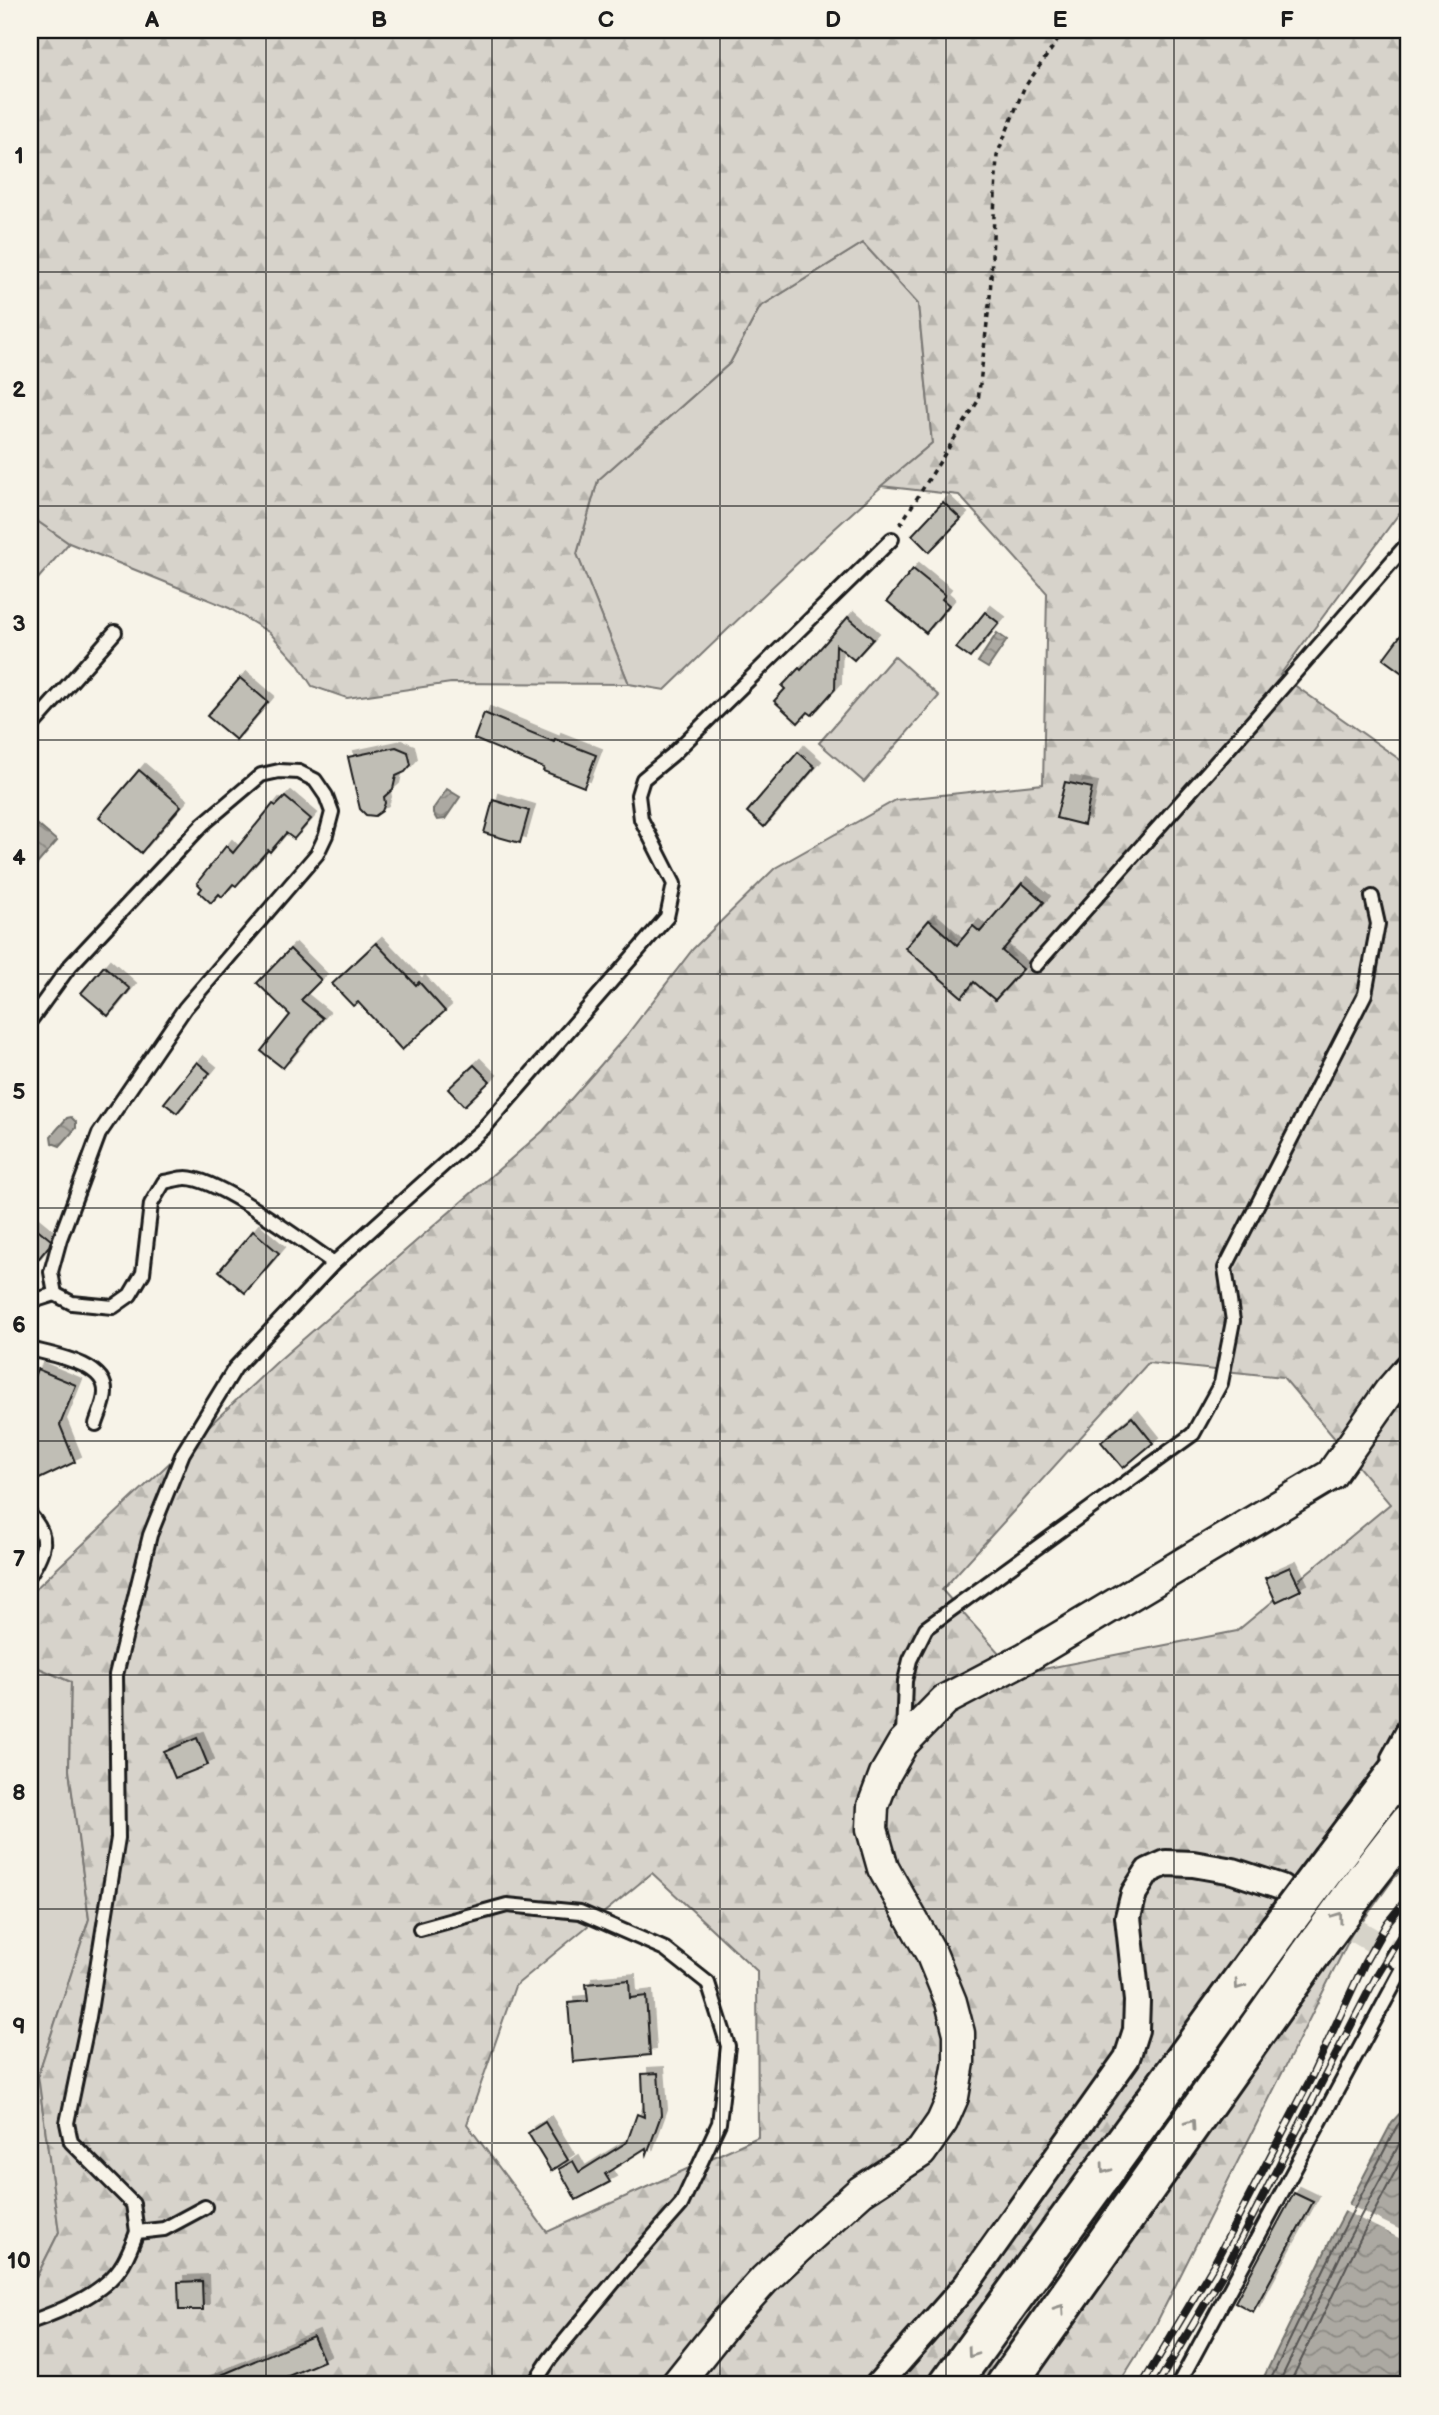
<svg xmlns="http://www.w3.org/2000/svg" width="1439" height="2415" font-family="'Balsamiq Sans',sans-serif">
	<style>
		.green { fill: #d7d3cb; stroke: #7a7874; stroke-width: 2 }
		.forest { fill: url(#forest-firs); stroke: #7a7874; stroke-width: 2; fill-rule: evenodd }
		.water { fill: url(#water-waves); stroke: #72716c; stroke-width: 2 }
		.pier { fill: #f7f3e8 }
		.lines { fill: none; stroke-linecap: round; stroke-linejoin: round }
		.shore { stroke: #565452; stroke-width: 2 }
		.building { fill: #c0beb5; stroke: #1c1c1c; stroke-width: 2; filter: url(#shadow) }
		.minor-tunnel { stroke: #d6d3c9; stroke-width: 24; stroke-dasharray: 24 12; stroke-linecap: butt }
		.service-casing { stroke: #1c1c1c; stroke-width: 18 }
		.minor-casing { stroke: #1c1c1c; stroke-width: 30 }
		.tertiary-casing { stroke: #1c1c1c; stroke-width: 35 }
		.trunk-casing { stroke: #1c1c1c; stroke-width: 44 }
		.path { stroke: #1c1c1c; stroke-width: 3.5; stroke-dasharray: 5 5; stroke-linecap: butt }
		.service { stroke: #f7f3e8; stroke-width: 12 }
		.minor { stroke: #f7f3e8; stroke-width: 24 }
		.tertiary { stroke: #f7f3e8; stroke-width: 30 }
		.trunk { stroke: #f7f3e8; stroke-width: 38 }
		.rail-casing { stroke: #1c1c1c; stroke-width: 8 }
		.rail { stroke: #f7f3e8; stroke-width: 5; stroke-dasharray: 16; stroke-linecap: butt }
		.trunk-bridge-casing { stroke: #1c1c1c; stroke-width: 44; stroke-linecap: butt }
		.trunk-bridge { stroke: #f7f3e8; stroke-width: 38 }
		.oneway { stroke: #94928c }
		.grid { fill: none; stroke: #1c1c1c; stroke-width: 2; stroke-opacity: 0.55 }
		.neatline { fill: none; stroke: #1c1c1c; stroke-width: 2.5 }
		.grid-label { font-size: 23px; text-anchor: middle; font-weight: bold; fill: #1c1c1c }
	</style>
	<defs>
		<pattern id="forest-firs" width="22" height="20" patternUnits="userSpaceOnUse" patternTransform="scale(1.75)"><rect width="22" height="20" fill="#d7d3cb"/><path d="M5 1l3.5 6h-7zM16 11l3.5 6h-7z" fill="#b8b5ae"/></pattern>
		<pattern id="water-waves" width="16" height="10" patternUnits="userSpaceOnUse" patternTransform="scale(1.75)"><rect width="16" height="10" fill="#aca9a2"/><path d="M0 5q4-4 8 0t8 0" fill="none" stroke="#8b8983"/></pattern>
		<filter id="shadow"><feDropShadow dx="6" dy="-6" stdDeviation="0" flood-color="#0004"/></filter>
	</defs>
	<rect width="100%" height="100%" fill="#f7f3e8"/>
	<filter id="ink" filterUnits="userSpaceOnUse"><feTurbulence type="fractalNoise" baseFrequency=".0143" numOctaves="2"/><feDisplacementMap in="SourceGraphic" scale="14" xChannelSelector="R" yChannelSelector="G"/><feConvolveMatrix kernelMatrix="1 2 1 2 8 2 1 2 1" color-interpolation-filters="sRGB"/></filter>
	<g filter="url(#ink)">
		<g class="green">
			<path d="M863 243 918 304 932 443C839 521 752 606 665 690L629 684 577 554 598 480 730 363 760 307Z"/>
			<polygon points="30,516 69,543 30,588"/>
			<polygon points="894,656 939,696 864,782 819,743"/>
			<polygon points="30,1664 71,1682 69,1770 89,1919 38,2075 59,2232 30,2290"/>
		</g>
		<path class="forest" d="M30 30H1409V500L1280 675 1409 766V1862L1394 1878 1349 1940 1155 2326 1118 2385H30V2290L59 2232 38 2075 89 1919 69 1770 71 1682 30 1664V1594L278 1361 543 1131 626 1036 693 949 775 868 896 800 1043 784 1047 593 959 495 881 486 932 443 918 304 863 243 760 307 730 363 598 480 577 554 629 684 451 683 347 698 312 686 297 663 270 633 229 608 69 543 30 516ZM1148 1363 1283 1377 1390 1504 1237 1631 1018 1674 942 1590ZM652 1873 757 1971 758 2137 547 2232 467 2124 515 1986Z"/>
		<g class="water">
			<polygon points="997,633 1007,640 988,668 978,662"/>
			<polygon points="447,789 460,797 445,819 437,820 433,813 433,809"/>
			<polygon points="38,825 57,841 30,872 30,836"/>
			<polygon points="71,1117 76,1122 76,1128 60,1146 52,1143 51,1136 67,1118"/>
			<polygon points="1409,2103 1409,2385 1260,2385 1335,2231 1392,2122"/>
		</g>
		<polygon class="pier" points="1345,2203 1409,2234 1409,2243 1342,2210"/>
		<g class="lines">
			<g class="shore">
				<polyline points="1268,2385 1341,2234 1397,2126 1409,2113"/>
				<polyline points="1278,2385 1349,2238 1409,2126"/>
				<polyline points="1289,2385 1358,2243 1409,2145"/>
			</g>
		</g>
		<g class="building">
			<polygon points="943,502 961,519 929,552 912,535"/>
			<polygon points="913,569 945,595 942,599 949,605 926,633 887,601"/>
			<polygon points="985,612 999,623 970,658 956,648"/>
			<polygon points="848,617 873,639 854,660 836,645 835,689 812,715 808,712 798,723 774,701 785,689 782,686 799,668 801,670"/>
			<polygon points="1409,624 1409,678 1383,659"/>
			<polygon points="240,678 268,702 236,740 207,716"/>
			<polygon points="484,713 554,742 555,739 596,755 584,787 543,771 544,768 474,739"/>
			<polygon points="396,747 408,752 411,765 405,772 396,776 393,789 384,797 385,803 382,811 375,816 366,815 360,809 348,757"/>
			<polygon points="798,752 815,767 764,827 747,812"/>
			<polygon points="139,770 181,806 141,853 99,817"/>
			<polygon points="1065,782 1092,788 1084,825 1056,818"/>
			<polygon points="285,797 311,819 294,839 286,833 270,852 268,850 236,886 233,884 222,897 219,894 211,903 199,892 202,888 197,883 226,846 233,853 273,804 276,806"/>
			<polygon points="493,800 529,811 520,843 484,833"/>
			<polygon points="1022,883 1044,902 1002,951 1023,969 995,1000 974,982 962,997 905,948 929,920 957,945 973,926 980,932"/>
			<polygon points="376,943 416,985 419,982 445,1011 402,1050 358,1002 353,1006 332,984"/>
			<polygon points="290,949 321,980 301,1000 323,1018 283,1068 261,1051 290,1015 257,983"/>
			<polygon points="104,966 130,989 108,1016 81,993"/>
			<polygon points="197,1062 210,1073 177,1113 164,1103"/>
			<polygon points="474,1065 490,1081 464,1106 448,1089"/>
			<polygon points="30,1223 51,1240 49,1246 30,1269"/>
			<polygon points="253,1231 279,1253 245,1293 219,1271"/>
			<polygon points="37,1369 76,1385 60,1425 75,1462 35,1481 30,1467 30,1387"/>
			<polygon points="1132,1417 1153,1443 1123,1468 1101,1442"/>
			<polygon points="1290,1567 1301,1590 1276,1602 1265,1578"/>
			<polygon points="197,1738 208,1765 175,1778 164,1752"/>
			<polygon points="629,1980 630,1998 646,1996 650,2055 573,2062 568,2003 588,2001 586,1984"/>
			<polygon points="658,2073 661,2115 647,2154 646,2148 605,2174 610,2182 576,2200 559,2169 573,2161 579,2172 627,2142 637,2114 644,2117 642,2074"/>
			<polygon points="545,2122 568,2160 551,2171 528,2133"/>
			<polygon points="1294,2193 1313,2202 1253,2312 1235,2302"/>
			<polygon points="202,2281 203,2310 179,2310 178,2282"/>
			<polygon points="313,2336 324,2361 267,2385 198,2385"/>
		</g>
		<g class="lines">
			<polyline class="minor-tunnel" points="1324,1912 1399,1956"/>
			<g class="service-casing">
				<g id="service">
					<polyline points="30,728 115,632"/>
					<polyline points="1036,965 1253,721 1409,542"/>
					<polyline points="30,1021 69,967 203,824 261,775 279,771 299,772 315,780 326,796 332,812 326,835 317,854 185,1008 99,1134 60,1239 51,1272 55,1294 30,1302"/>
					<path d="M55 1294 72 1303 113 1307 130 1295 143 1273 151 1204 164 1182C171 1181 179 1178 186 1178 219 1178 304 1243 334 1263"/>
					<path d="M30 1349C52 1355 107 1363 105 1393 105 1403 99 1414 96 1424"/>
					<path d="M30 1515C50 1537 45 1550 30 1574"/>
					<polyline points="903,1736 905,1681 910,1660 926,1628 1193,1434 1221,1383 1233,1321 1225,1268 1365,994 1378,924 1372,897"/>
					<polyline points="1388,1757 1409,1718"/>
					<polyline points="420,1929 507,1905 580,1912 665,1949 708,1983 728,2046 719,2123 681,2205 622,2272 550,2359 533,2385"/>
					<polyline points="137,2232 133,2204 71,2142 67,2123 89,2017 118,1838 116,1675 150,1535 183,1453 235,1368 334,1263 483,1129 667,917 674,884 641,819 638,795 643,779 672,755 892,539"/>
					<path d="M30 2322C59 2312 102 2294 120 2268 128 2257 132 2244 137 2232L164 2229 205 2207"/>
					<polyline points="1178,2385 1409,1957"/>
				</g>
			</g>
			<g class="minor-casing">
				<g id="minor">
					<polyline points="1399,1956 1409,1957"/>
					<polyline points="878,2385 966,2285 1127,2058 1136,2030 1137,2001 1128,1917 1134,1893 1148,1871 1166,1863 1193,1864 1233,1871 1281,1887"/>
				</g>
			</g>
			<g class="tertiary-casing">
				<polyline id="tertiary" points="676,2385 728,2320 764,2280 800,2246 861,2191 921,2152 942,2122 953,2097 959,2062 959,2033 951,2002 931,1953 883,1868 872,1829 873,1806 885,1774 903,1743 945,1700 1025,1658 1331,1475 1389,1392 1409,1369"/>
			</g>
			<g class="trunk-casing">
				<g id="trunk">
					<polyline points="1332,1859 1409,1757"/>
					<polyline points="1363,1882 1409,1823"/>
					<polyline points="949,2385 1279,1930"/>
					<polyline points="1006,2385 1312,1952"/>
				</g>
			</g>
			<g class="path">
				<polyline points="900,525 978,401 990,297 997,155 1024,88 1065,30"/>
				<polyline points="30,811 34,815"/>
			</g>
			<use href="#service" class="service"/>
			<use href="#minor" class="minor"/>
			<use href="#tertiary" class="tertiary"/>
			<use href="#trunk" class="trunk"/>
			<g class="rail-casing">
				<g id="rail">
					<polyline points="1142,2385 1214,2264 1310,2080 1365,1962 1387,1923 1409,1896"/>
					<polyline points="1157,2385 1225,2270 1378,1973 1409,1922"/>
				</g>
			</g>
			<use href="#rail" class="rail"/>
			<g class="trunk-bridge-casing">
				<g id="trunk-bridge">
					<polyline points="1279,1930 1332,1859"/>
					<polyline points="1312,1952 1363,1882"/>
				</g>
			</g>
			<use href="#trunk-bridge" class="trunk-bridge"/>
		</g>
		<defs><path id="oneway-chevron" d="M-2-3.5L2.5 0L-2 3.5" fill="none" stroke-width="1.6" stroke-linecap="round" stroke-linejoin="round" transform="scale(1.75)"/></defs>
		<g class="oneway">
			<use href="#oneway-chevron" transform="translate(1338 1917) rotate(-54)"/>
			<use href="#oneway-chevron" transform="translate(1239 1985) rotate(126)"/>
			<use href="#oneway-chevron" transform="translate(1191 2124) rotate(-55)"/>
			<use href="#oneway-chevron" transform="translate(1105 2169) rotate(126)"/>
			<use href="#oneway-chevron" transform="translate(1060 2309) rotate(-55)"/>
			<use href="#oneway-chevron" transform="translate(972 2353) rotate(126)"/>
		</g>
	</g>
	<path class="grid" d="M266 30V2385M492 30V2385M720 30V2385M946 30V2385M1174 30V2385M30 272H1409M30 506H1409M30 740H1409M30 974H1409M30 1208H1409M30 1441H1409M30 1675H1409M30 1909H1409M30 2143H1409"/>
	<rect width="1439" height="2415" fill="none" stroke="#f7f3e8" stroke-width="77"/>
	<rect x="38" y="38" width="1362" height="2338" class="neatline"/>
	<g class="grid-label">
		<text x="152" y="27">A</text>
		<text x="379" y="27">B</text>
		<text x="606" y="27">C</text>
		<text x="833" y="27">D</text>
		<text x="1060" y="27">E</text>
		<text x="1287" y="27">F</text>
		<text x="19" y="163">1</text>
		<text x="19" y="397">2</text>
		<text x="19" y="631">3</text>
		<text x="19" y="865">4</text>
		<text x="19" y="1099">5</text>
		<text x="19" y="1332">6</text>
		<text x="19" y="1566">7</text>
		<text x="19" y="1800">8</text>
		<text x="19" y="2034">9</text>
		<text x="19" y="2268">10</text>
	</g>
</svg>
